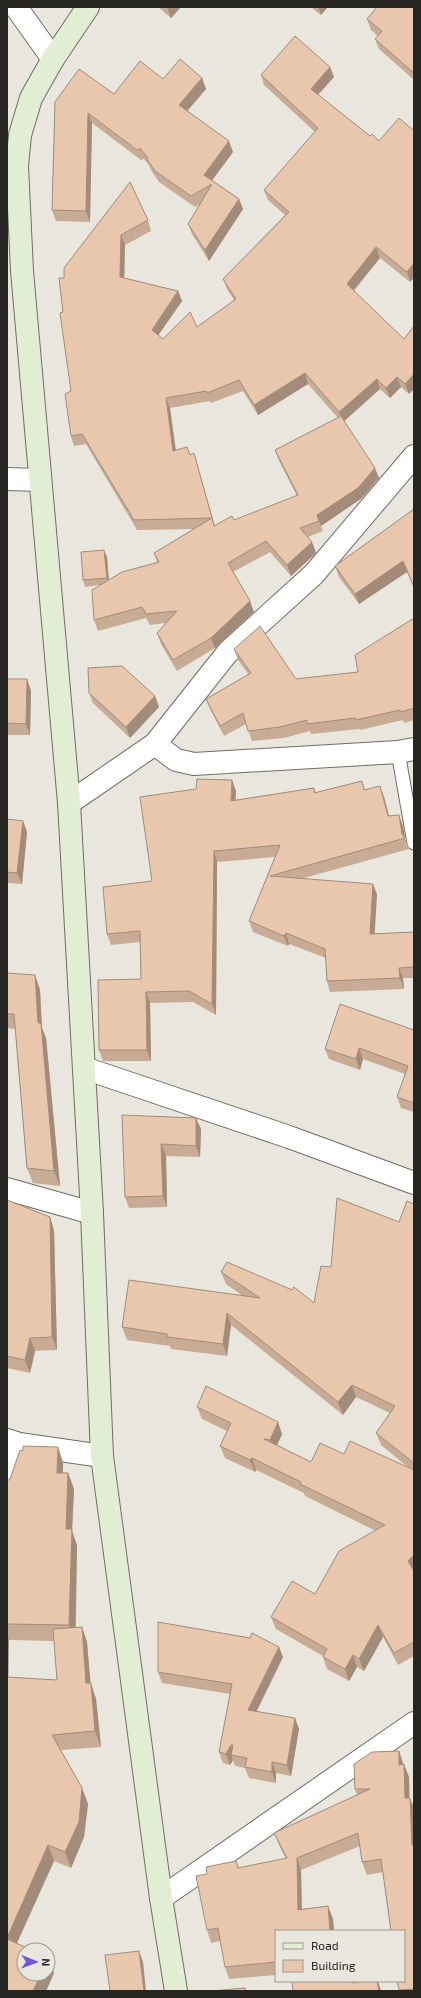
<svg xmlns="http://www.w3.org/2000/svg" width="421" height="1998" font-family="'Exo 2',sans-serif">
	<style>
		.lines { fill: none; stroke-linecap: round; stroke-linejoin: round }
		.lane-casing { stroke: #6f6d65; stroke-width: 15 }
		.street-casing { stroke: #6f6d65; stroke-width: 24 }
		.secondary-casing { stroke: #6f6d65; stroke-width: 24 }
		.lane { stroke: #fff; stroke-width: 13 }
		.street { stroke: #fff; stroke-width: 22 }
		.secondary { stroke: #e2eed3; stroke-width: 22 }
		.wall { fill: #c8ab94; fill-rule: evenodd }
		.shaded-wall { fill: #a28b78 }
		.building { fill: #e8c7ac; stroke: #a28b78 }
	</style>
	<rect width="100%" height="100%" fill="#e9e7dd"/>
	<g class="lines">
		<g class="lane-casing">
			<polyline id="lane" points="398,752 414,843"/>
		</g>
		<g class="street-casing">
			<g id="street">
				<polyline points="16,7 53,59"/>
				<polyline points="7,479 40,480"/>
				<polyline points="155,744 176,760 194,764 398,752 414,749"/>
				<polyline points="69,803 155,744 228,652 314,574 414,456"/>
				<polyline points="84,1068 289,1137 414,1183"/>
				<polyline points="7,1189 92,1213"/>
				<polyline points="7,1440 19,1444 102,1456"/>
				<polyline points="7,1486 19,1444"/>
				<polyline points="161,1898 414,1723"/>
			</g>
		</g>
		<g class="secondary-casing">
			<polyline id="secondary" points="88,7 53,59 31,98 20,135 17,166 22,271 69,803 92,1213 102,1456 161,1898 176,1991"/>
		</g>
		<use href="#lane" class="lane"/>
		<use href="#street" class="street"/>
		<use href="#secondary" class="secondary"/>
	</g>
	<g class="wall">
		<polygon points="158,7 181,7 171,18"/>
		<polygon points="311,7 328,7 321,15"/>
		<polygon points="414,7 414,80 379,49 375,39 378,36 371,30 367,19"/>
		<path d="M330 67 334 77 318 95 370 136 410 282 380 258 354 291 404 339 414 326V389L409 394 401 387 390 398 380 389 344 421 379 478 362 498 321 526 323 531 308 537 312 542 316 553 291 576 270 552 233 572 254 612 215 648 177 671 161 644 157 633 166 623 150 625 146 618 98 631 94 620 99 585 85 587 83 580 107 557 109 580 157 562 154 553 194 529 137 530 86 444 74 446 71 436V391L63 312 64 278 130 182 148 220 151 231 125 245 124 278 178 291 182 301 158 335 163 339 197 327 234 300 227 289 223 279 285 215 268 200 264 190 315 132 264 85 261 75ZM308 384 338 418 275 450 279 461 297 496 234 520 215 526 197 464 190 455 176 450 170 408 210 401 211 403 243 391 258 415Z"/>
		<polygon points="202,78 206,89 187,111 233,152 212,180 239,199 243,209 209,261 192,234 188,224 200,204 195,207 159,182 151,170 149,165 144,159 141,160 92,123 90,222 56,221 52,210 55,102 114,94 163,79"/>
		<polygon points="414,509 414,589 407,572 359,604 339,577 335,566"/>
		<polygon points="414,618 414,720 404,723 403,720 360,730 359,729 311,734 310,731 284,738 252,741 246,724 224,736 210,709 206,699 249,675 238,660 234,649 296,679 358,672"/>
		<polygon points="7,679 27,679 31,691 30,735 7,735"/>
		<polygon points="89,693 155,696 159,707 130,738 93,703"/>
		<polygon points="362,781 365,790 384,797 389,816 403,826 405,838 409,849 304,878 377,894 374,934 414,932 414,978 403,978 404,989 330,992 327,981 326,958 289,944 288,946 253,932 249,921 275,857 217,862 216,1015 193,1002 150,1003 151,1061 103,1061 99,1050 141,979 140,942 111,945 107,934 152,881 236,791 235,800 314,788 316,793"/>
		<polygon points="7,819 23,821 27,832 22,884 7,883"/>
		<polygon points="7,973 35,975 40,990 42,1028 46,1038 60,1186 33,1183 27,1168 15,1029 7,1028"/>
		<polygon points="414,1030 414,1112 401,1108 397,1097 405,1074 363,1059 360,1070 329,1059 325,1049"/>
		<polygon points="122,1115 201,1129 200,1157 166,1156 167,1207 129,1208 125,1197"/>
		<polygon points="7,1200 54,1230 57,1350 35,1351 30,1373 7,1368"/>
		<polygon points="414,1204 414,1656 398,1665 383,1637 364,1671 357,1667 349,1681 327,1669 323,1657 323,1656 276,1629 271,1617 315,1594 376,1531 305,1496 304,1493 256,1470 255,1472 225,1458 220,1446 227,1431 202,1419 197,1407 282,1434 277,1445 311,1462 344,1454 409,1468 381,1445 376,1433 390,1413 356,1397 343,1415 231,1325 227,1356 171,1349 170,1346 127,1340 122,1327 243,1296 226,1284 221,1272 314,1303 331,1267 399,1222"/>
		<path d="M58 1447 63 1463V1473H68L74 1489 72 1531 77 1545 76 1627H82L87 1642 90 1683 96 1699 101 1747 61 1750 82 1788 88 1804 84 1837 71 1868 54 1861 17 1943 54 1973 46 1991H7V1481L10 1479 23 1451ZM9 1640 54 1641 57 1680 8 1677Z"/>
		<polygon points="283,1657 256,1711 295,1718 299,1729 291,1776 276,1773 276,1783 249,1778 245,1768 235,1766 233,1760 230,1765 223,1763 219,1752 230,1694 162,1683 158,1672"/>
		<polygon points="399,1751 403,1764 409,1777 409,1798 414,1808 414,1991 399,1991 383,1872 367,1875 362,1862 360,1846 301,1870 302,1909 328,1906 333,1919 334,1931 276,1931 276,1975 229,1979 225,1967 220,1941 211,1943 207,1930 207,1874 236,1861 239,1868 286,1859 279,1845 274,1833 357,1795 355,1789"/>
	</g>
	<g class="shaded-wall">
		<polygon points="167,7 181,7 171,18"/>
		<polygon points="318,7 328,7 321,15"/>
		<polygon points="330,67 334,77 314,99 311,89"/>
		<polygon points="202,78 206,89 183,116 179,105"/>
		<polygon points="88,113 92,123 90,222 86,211"/>
		<polygon points="229,141 233,152 208,186 204,175"/>
		<polygon points="239,199 243,209 209,261 205,250"/>
		<polygon points="121,235 125,245 124,288 120,277"/>
		<polygon points="376,247 380,258 350,294 347,284"/>
		<polygon points="414,263 414,278 410,282 407,272"/>
		<polygon points="178,291 182,301 155,340 152,330"/>
		<polygon points="305,373 308,384 258,415 254,405"/>
		<polygon points="414,374 414,389 409,394 405,384"/>
		<polygon points="397,377 401,387 390,398 386,388"/>
		<polygon points="377,379 380,389 342,423 339,412"/>
		<polygon points="166,398 170,408 177,461 173,451"/>
		<polygon points="375,468 379,478 362,498 321,526 317,515"/>
		<polygon points="312,542 316,553 291,576 287,565"/>
		<polygon points="104,550 107,557 109,585 107,578"/>
		<polygon points="403,561 407,572 359,604 355,594"/>
		<polygon points="250,601 254,612 215,648 211,638"/>
		<polygon points="27,679 31,691 30,735 26,724"/>
		<polygon points="155,696 159,707 130,738 126,727"/>
		<polygon points="232,780 236,791 235,811 231,801"/>
		<polygon points="380,786 384,797 392,827 388,816"/>
		<polygon points="399,815 403,826 405,838 402,834"/>
		<polygon points="23,821 27,832 22,884 17,873"/>
		<polygon points="214,851 217,862 216,1015 212,1004"/>
		<polygon points="373,884 377,894 374,945 370,934"/>
		<polygon points="286,933 289,944 288,946 284,936"/>
		<polygon points="399,968 403,978 404,989 400,978"/>
		<polygon points="35,975 40,990 42,1028 46,1038 60,1186 54,1171 38,1023"/>
		<polygon points="146,992 150,1003 151,1061 147,1050"/>
		<polygon points="359,1048 363,1059 360,1070 356,1059"/>
		<polygon points="196,1118 201,1129 200,1157 196,1146"/>
		<polygon points="161,1144 166,1156 167,1207 163,1196"/>
		<polygon points="50,1217 54,1230 57,1350 52,1337"/>
		<polygon points="227,1313 231,1325 227,1356 223,1344"/>
		<polygon points="30,1338 35,1351 30,1373 25,1360"/>
		<polygon points="352,1385 356,1397 343,1415 338,1402"/>
		<polygon points="278,1422 282,1434 274,1452 270,1440"/>
		<polygon points="58,1447 63,1463 63,1489 57,1473"/>
		<polygon points="252,1458 256,1470 255,1472 250,1460"/>
		<polygon points="68,1473 74,1489 72,1531 77,1545 75,1641 69,1625 66,1529"/>
		<polygon points="414,1555 414,1572 408,1561"/>
		<polygon points="378,1625 383,1637 364,1671 359,1659"/>
		<polygon points="82,1627 87,1642 92,1699 86,1683"/>
		<polygon points="7,1635 9,1640 8,1692 7,1690"/>
		<polygon points="279,1647 283,1657 252,1721 248,1710"/>
		<polygon points="353,1655 357,1667 349,1681 345,1669"/>
		<polygon points="91,1683 96,1699 101,1747 95,1731"/>
		<polygon points="295,1718 299,1729 291,1776 287,1765"/>
		<polygon points="231,1745 235,1756 231,1755 233,1760 230,1765 226,1754"/>
		<polygon points="399,1751 403,1763 403,1777 399,1765"/>
		<polygon points="272,1762 276,1773 276,1783 272,1772"/>
		<polygon points="404,1764 409,1777 410,1811 405,1798"/>
		<polygon points="82,1788 88,1804 84,1837 71,1868 65,1852"/>
		<polygon points="410,1798 414,1808 414,1850 412,1845"/>
		<polygon points="48,1845 54,1861 12,1954 7,1938"/>
		<polygon points="297,1858 301,1870 302,1922 298,1910"/>
		<polygon points="328,1906 333,1919 334,1931 330,1931"/>
		<polygon points="139,1951 143,1962 146,1991 144,1991"/>
		<polygon points="48,1957 54,1973 46,1991 33,1991 41,1974 48,1974"/>
		<polygon points="377,1981 378,1981 381,1991 379,1991"/>
	</g>
	<g class="building">
		<polygon points="377,7 414,7 414,28 413,29 414,30 414,73 375,39 382,31 367,19"/>
		<polygon points="295,36 330,67 311,89 370,136 372,134 379,141 399,118 414,131 414,163 413,164 414,164 414,263 407,272 376,247 347,284 404,339 414,326 414,374 405,384 397,377 386,388 377,379 339,412 305,373 254,405 239,380 207,393 206,391 166,398 173,451 187,447 190,455 194,453 212,518 134,520 82,434 71,436 65,394 71,391 60,313 63,312 59,278 64,278 64,268 130,182 148,220 121,235 120,277 178,291 152,330 163,339 190,312 197,327 236,299 223,279 289,212 264,190 318,128 261,75"/>
		<polygon points="180,59 202,78 179,105 229,141 204,175 239,199 205,250 188,224 212,184 191,196 155,171 147,159 148,158 140,148 137,150 88,113 86,211 52,210 55,102 79,69 114,94 140,61 163,79"/>
		<polygon points="341,416 375,468 358,488 317,515 319,521 300,528 312,542 287,565 266,541 228,563 250,601 211,638 173,660 157,633 177,611 146,614 142,607 94,620 92,590 122,572 159,562 154,553 212,518 214,526 232,516 234,520 298,495 275,450"/>
		<polygon points="414,509 414,587 403,561 355,594 335,566"/>
		<polygon points="104,550 107,578 83,580 81,552"/>
		<polygon points="414,618 414,708 401,712 400,710 356,720 355,718 307,724 307,720 280,727 248,731 243,713 220,726 206,699 251,673 234,649 260,626 296,679 358,672 355,655"/>
		<polygon points="122,666 155,696 126,727 89,693 88,668"/>
		<polygon points="7,679 27,679 26,724 7,723"/>
		<polygon points="197,779 232,780 231,801 314,788 314,793 362,781 364,790 380,786 388,816 399,815 402,834 405,838 270,876 373,884 370,934 414,932 414,967 399,968 400,978 327,981 325,949 286,933 284,936 249,921 280,845 214,851 212,1004 189,991 146,992 147,1050 99,1050 98,980 141,979 140,931 107,934 103,887 152,881 140,797 196,789"/>
		<polygon points="7,819 23,821 17,873 7,872"/>
		<polygon points="7,973 35,975 38,1023 41,1023 54,1171 27,1168 14,1014 7,1014"/>
		<polygon points="340,1004 414,1030 414,1103 397,1097 408,1066 359,1048 356,1059 325,1049"/>
		<polygon points="122,1115 196,1118 196,1146 161,1144 163,1196 125,1197"/>
		<polygon points="337,1198 399,1222 407,1201 414,1204 414,1463 376,1433 395,1406 352,1385 338,1402 227,1313 223,1344 167,1337 167,1334 122,1327 129,1280 260,1298 221,1272 227,1262 292,1290 294,1287 314,1303 321,1266 331,1267"/>
		<polygon points="7,1200 50,1217 52,1337 30,1338 25,1360 7,1356"/>
		<polygon points="206,1386 278,1422 270,1440 264,1439 311,1462 320,1443 344,1454 350,1441 414,1470 414,1469 414,1555 408,1561 414,1571 414,1642 394,1653 378,1625 359,1659 353,1655 345,1669 323,1657 327,1649 271,1617 292,1581 315,1594 339,1551 385,1525 300,1484 301,1482 252,1458 250,1460 220,1446 231,1423 197,1407"/>
		<polygon points="23,1446 58,1447 57,1473 68,1473 66,1529 72,1529 69,1625 7,1624 7,1481 10,1479 20,1450 23,1451"/>
		<polygon points="158,1622 250,1638 252,1633 279,1647 248,1710 295,1718 287,1765 272,1762 272,1772 245,1767 247,1758 231,1755 233,1745 231,1745 226,1754 219,1752 232,1684 158,1672"/>
		<polygon points="82,1627 86,1683 91,1683 95,1731 52,1735 82,1788 79,1822 65,1852 48,1845 7,1938 7,1677 57,1680 53,1629"/>
		<polygon points="399,1751 399,1765 404,1764 405,1798 410,1798 412,1845 414,1845 414,1989 399,1990 397,1981 404,1981 404,1931 391,1931 381,1859 362,1862 358,1833 297,1858 298,1910 328,1906 330,1931 276,1931 276,1962 225,1967 218,1928 207,1930 196,1876 207,1874 206,1867 236,1861 238,1868 287,1858 274,1833 370,1789 355,1789 354,1764 372,1752"/>
		<polygon points="7,1939 32,1950 24,1950 24,1974 41,1974 33,1991 7,1991"/>
		<polygon points="139,1951 144,1991 110,1991 105,1955"/>
		<polygon points="292,1981 351,1981 352,1983 365,1981 377,1981 379,1991 293,1991"/>
		<polygon points="245,1988 246,1991 211,1991"/>
	</g>
	<rect width="421" height="1998" fill="none" stroke="#262522" stroke-width="16"/>
	<rect x="275" y="1930" width="130" height="52" fill="#e9e7dd" stroke="#9b9992"/>
	<rect x="283" y="1943" width="20" height="6" fill="#e2eed3" stroke="#9b9992"/>
	<text x="311" y="1950" font-size="12" fill="#262522">Road</text>
	<rect x="283" y="1960" width="20" height="12" fill="#e8c7ac" stroke="#9b9992"/>
	<text x="311" y="1970" font-size="12" fill="#262522">Building</text>
	<g transform="translate(36 1962) rotate(91)"><circle r="19" fill="#e9e7dd" stroke="#9b9992"/>
	<path d="M0-3L7 15L0 10L-7 15Z" fill="#6f58d2"/>
	<text y="-6" font-size="11" font-weight="bold" text-anchor="middle" fill="#262522">N</text>
	</g>
</svg>
